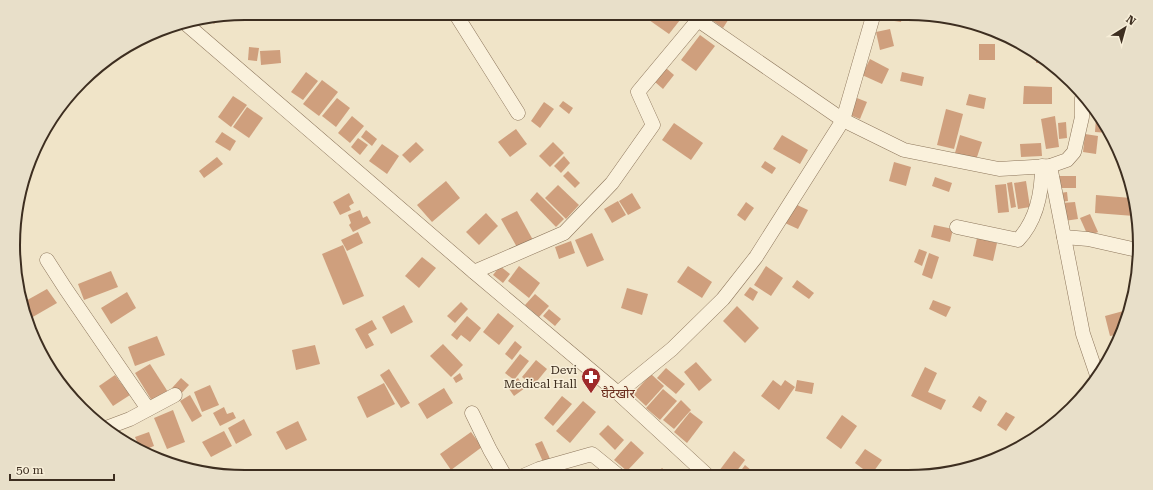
<svg xmlns="http://www.w3.org/2000/svg" width="1153" height="490" font-family="'Roboto Serif','Noto Sans Devanagari',serif">
	<style>
		.building { fill: #cf9f7d }
		.lines { fill: none; stroke-linecap: round; stroke-linejoin: round }
		.minor-casing { stroke: #8d765c; stroke-width: 15 }
		.minor { stroke: #faf1dc; stroke-width: 14 }
		.labels { text-anchor: middle; dominant-baseline: central; stroke-width: 3; stroke-linejoin: round; paint-order: stroke }
		.poi-label { font-size: 12px; fill: #3d2e20; stroke: #f7eed8; text-anchor: end }
		.neighbourhood-label { font-size: 13px; fill: #6b2e1e; stroke: #f7eed8 }
		.rim { fill: none; stroke: #3d2e20; stroke-width: 2 }
	</style>
	<rect width="100%" height="100%" fill="#f0e4c8"/>
	<g class="building">
		<polygon points="639,13 670,13 680,20 669,34"/>
		<polygon points="713,13 731,13 732,14 723,28 709,18"/>
		<polygon points="834,13 849,13 847,18"/>
		<polygon points="882,13 903,13 901,22 881,19"/>
		<polygon points="220,17 214,24 209,19 218,18"/>
		<polygon points="890,29 894,46 880,50 876,32"/>
		<polygon points="700,35 715,46 696,71 681,60"/>
		<rect x="979" y="44" width="16" height="16"/>
		<polygon points="249,47 259,48 257,61 248,60"/>
		<polygon points="280,50 281,63 261,65 260,51"/>
		<polygon points="1036,56 1039,58 1048,63 1036,63"/>
		<polygon points="870,59 889,69 882,84 862,75"/>
		<polygon points="666,68 674,75 663,89 655,82"/>
		<polygon points="306,72 318,81 303,100 291,92"/>
		<polygon points="902,72 924,77 922,86 900,81"/>
		<polygon points="322,80 338,92 319,116 303,104"/>
		<polygon points="1024,86 1052,87 1052,104 1023,104"/>
		<polygon points="969,94 986,98 984,109 966,105"/>
		<polygon points="233,96 247,105 231,127 218,117"/>
		<polygon points="337,98 350,108 336,127 322,116"/>
		<polygon points="857,98 867,102 860,119 850,115"/>
		<polygon points="563,101 573,108 569,114 559,106"/>
		<polygon points="544,102 554,109 540,128 531,121"/>
		<polygon points="247,107 263,118 249,138 233,127"/>
		<polygon points="946,109 963,114 954,149 937,145"/>
		<polygon points="352,116 364,126 350,143 338,133"/>
		<polygon points="1055,116 1059,147 1046,149 1041,119"/>
		<polygon points="1096,118 1098,118 1109,133 1095,132"/>
		<polygon points="1066,122 1067,138 1059,139 1058,123"/>
		<polygon points="674,123 703,143 691,160 662,140"/>
		<polygon points="516,129 527,144 510,157 498,142"/>
		<polygon points="366,130 377,139 372,146 361,137"/>
		<polygon points="222,132 236,141 230,151 215,142"/>
		<polygon points="1085,134 1098,136 1096,154 1083,152"/>
		<polygon points="782,135 808,150 800,164 773,149"/>
		<polygon points="960,135 982,142 976,160 955,153"/>
		<polygon points="358,138 368,145 360,155 351,147"/>
		<polygon points="416,142 424,150 410,163 402,155"/>
		<polygon points="553,142 564,153 550,167 539,156"/>
		<polygon points="1041,143 1042,156 1021,157 1020,144"/>
		<polygon points="382,144 399,156 387,174 369,161"/>
		<polygon points="564,156 570,163 561,173 554,166"/>
		<polygon points="217,157 223,164 204,178 199,171"/>
		<polygon points="765,161 776,168 772,174 761,167"/>
		<polygon points="894,162 911,167 906,186 889,181"/>
		<polygon points="568,171 580,183 575,188 563,176"/>
		<rect x="1056" y="176" width="20" height="12"/>
		<polygon points="935,177 952,183 949,192 932,186"/>
		<polygon points="446,181 460,198 432,222 417,205"/>
		<polygon points="1026,181 1030,207 1018,209 1014,183"/>
		<polygon points="1012,182 1016,207 1011,208 1007,183"/>
		<polygon points="1006,184 1009,212 998,213 995,185"/>
		<polygon points="558,185 579,205 566,219 545,198"/>
		<polygon points="537,192 564,219 556,227 530,200"/>
		<polygon points="1067,192 1068,201 1061,202 1060,193"/>
		<polygon points="349,193 354,203 349,206 351,210 340,215 333,202"/>
		<polygon points="632,193 641,208 628,215 619,201"/>
		<polygon points="1096,195 1131,198 1134,211 1134,216 1095,213"/>
		<polygon points="618,201 626,215 612,223 604,209"/>
		<polygon points="746,202 754,208 745,221 737,215"/>
		<polygon points="1075,202 1078,219 1064,221 1062,203"/>
		<polygon points="795,204 808,210 798,229 785,223"/>
		<polygon points="360,210 363,218 367,216 371,223 353,232 349,225 351,223 348,215"/>
		<polygon points="517,211 533,240 518,249 501,219"/>
		<polygon points="486,213 498,226 479,245 466,232"/>
		<polygon points="1090,214 1098,232 1088,236 1080,218"/>
		<polygon points="934,225 953,229 950,242 931,237"/>
		<polygon points="358,232 363,243 347,251 341,240"/>
		<polygon points="592,233 604,260 587,267 575,240"/>
		<polygon points="977,238 997,243 993,261 973,256"/>
		<polygon points="571,241 575,253 559,259 555,247"/>
		<polygon points="343,245 364,296 343,305 322,254"/>
		<polygon points="919,249 927,252 922,266 914,262"/>
		<polygon points="929,253 939,257 932,279 922,275"/>
		<polygon points="422,257 436,268 419,288 405,276"/>
		<polygon points="500,266 510,274 503,283 493,275"/>
		<polygon points="519,266 540,283 529,298 508,281"/>
		<polygon points="688,266 712,282 702,298 677,282"/>
		<polygon points="766,266 783,278 771,296 754,285"/>
		<polygon points="111,271 118,287 84,300 78,284"/>
		<polygon points="797,280 814,293 809,299 792,287"/>
		<polygon points="750,287 758,292 753,301 744,295"/>
		<polygon points="627,288 648,294 642,315 621,308"/>
		<polygon points="47,289 57,303 31,318 22,303"/>
		<polygon points="127,292 136,308 111,324 101,308"/>
		<polygon points="535,294 549,306 539,317 525,305"/>
		<polygon points="933,300 951,307 946,317 929,309"/>
		<polygon points="461,302 468,309 455,323 447,316"/>
		<polygon points="404,305 413,322 391,334 382,317"/>
		<polygon points="737,306 759,328 745,343 723,321"/>
		<polygon points="549,309 561,319 555,326 543,316"/>
		<polygon points="1127,310 1128,320 1121,334 1110,336 1105,316"/>
		<polygon points="498,313 514,326 499,345 483,332"/>
		<polygon points="467,316 481,328 470,342 461,335 457,340 451,335"/>
		<polygon points="372,320 377,329 368,334 374,345 366,349 355,329"/>
		<polygon points="157,336 165,355 135,366 128,347"/>
		<polygon points="515,341 522,347 512,360 505,354"/>
		<polygon points="443,344 463,365 451,377 430,356"/>
		<polygon points="315,345 320,364 296,370 292,350"/>
		<polygon points="520,354 529,361 514,380 505,373"/>
		<polygon points="536,360 547,369 533,386 522,377"/>
		<polygon points="696,362 712,380 699,391 684,372"/>
		<polygon points="150,364 168,392 152,401 135,373"/>
		<polygon points="925,367 937,373 928,392 946,400 941,410 911,396"/>
		<polygon points="666,368 685,384 676,394 657,378"/>
		<polygon points="389,369 410,403 401,408 380,375"/>
		<polygon points="460,373 463,379 456,383 453,378"/>
		<polygon points="651,374 664,386 646,406 633,394"/>
		<polygon points="115,375 130,395 113,406 99,386"/>
		<polygon points="181,378 189,385 179,396 172,388"/>
		<polygon points="518,378 525,388 514,396 507,386"/>
		<polygon points="773,380 781,386 785,380 795,387 779,410 761,396"/>
		<polygon points="797,380 814,383 812,394 795,391"/>
		<polygon points="384,383 395,404 367,418 357,397"/>
		<polygon points="210,385 219,405 202,412 194,392"/>
		<polygon points="444,388 453,403 427,419 418,404"/>
		<polygon points="663,389 677,401 660,420 646,408"/>
		<polygon points="190,395 202,416 192,422 180,401"/>
		<polygon points="562,396 572,404 553,426 544,418"/>
		<polygon points="979,396 987,401 981,412 972,407"/>
		<polygon points="681,400 691,410 674,429 663,420"/>
		<polygon points="583,401 596,412 570,443 556,431"/>
		<polygon points="224,407 227,414 233,412 236,418 220,426 213,413"/>
		<polygon points="173,410 185,442 167,449 154,418"/>
		<polygon points="690,412 703,422 687,443 674,432"/>
		<polygon points="1006,412 1015,417 1006,431 997,425"/>
		<polygon points="842,415 857,426 841,449 826,438"/>
		<polygon points="244,419 252,435 236,444 228,428"/>
		<polygon points="298,421 307,440 286,450 276,432"/>
		<polygon points="608,425 624,440 615,450 599,434"/>
		<polygon points="224,431 232,446 211,457 202,442"/>
		<polygon points="149,432 154,446 144,450 139,446 135,437"/>
		<polygon points="471,432 482,447 451,470 440,454"/>
		<polygon points="542,441 551,461 544,464 535,444"/>
		<polygon points="631,441 644,453 627,471 614,460"/>
		<polygon points="865,449 882,460 871,475 855,463"/>
		<polygon points="734,451 745,460 733,476 725,476 719,471"/>
		<polygon points="745,465 758,476 737,476"/>
		<polygon points="662,468 671,476 654,476"/>
	</g>
	<g class="lines">
		<g class="minor-casing">
			<g id="minor">
				<polyline points="455,13 518,113"/>
				<polyline points="185,23 474,272 618,393 708,476"/>
				<polyline points="1050,166 1083,334 1098,378"/>
				<path d="M957 227 1018 240C1036 221 1042 193 1042 166"/>
				<polyline points="1064,237 1088,239 1137,250"/>
				<polyline points="47,260 65,288 148,409"/>
				<polyline points="474,272 564,233 612,183 653,125 638,92 698,20 843,120 904,150 999,169 1050,166 1067,160 1074,152 1082,117 1082,98"/>
				<polyline points="618,393 672,349 723,299 756,257 843,120 874,13"/>
				<polyline points="472,413 490,450 505,476"/>
				<polyline points="106,428 130,419 175,395"/>
				<polyline points="523,476 539,469 592,454 619,476"/>
			</g>
		</g>
		<use href="#minor" class="minor"/>
	</g>
	<defs>
		<g id="pharmacy-pin" transform="scale(1)"><path d="M0 17L-7.5 6A9.5 9.5 0 1 1 7.5 6Z" fill="#9e2a2b" stroke="#f7eed8"/><path d="M-2-6h4v4h4v4h-4v4h-4v-4h-4v-4h4Z" fill="#fff"/></g>
	</defs>
	<g fill-rule="evenodd">
		<use href="#pharmacy-pin" x="591" y="377"/>
	</g>
	<g class="labels">
		<g class="poi-label">
			<text x="577" y="370">Devi<tspan x="577" dy="14">Medical Hall</tspan></text>
		</g>
		<g class="neighbourhood-label">
			<text x="618" y="393">घैटेखोर</text>
		</g>
	</g>
	<path d="M0 0H1153V490H0ZM245 20H908A225 225 0 0 1 1133 245V245A225 225 0 0 1 908 470H245A225 225 0 0 1 20 245V245A225 225 0 0 1 245 20Z" fill="#e8dfc9" fill-rule="evenodd"/>
	<path class="rim" d="M245 20H908A225 225 0 0 1 1133 245V245A225 225 0 0 1 908 470H245A225 225 0 0 1 20 245V245A225 225 0 0 1 245 20Z"/>
	<g transform="translate(1125 28) rotate(37)" stroke="#f7eed8" stroke-width="3" paint-order="stroke">
	<path d="M0-3L7 15L0 10L-7 15Z" fill="#3d2e20"/>
	<text y="-6" font-size="11" font-weight="bold" text-anchor="middle" fill="#3d2e20">N</text>
	</g>
	<path d="M10 474v6h104v-6" fill="none" stroke="#3d2e20" stroke-width="2"/>
	<text x="16" y="474" font-size="12" fill="#3d2e20" stroke="#f7eed8" stroke-width="3" paint-order="stroke">50 m</text>
</svg>
